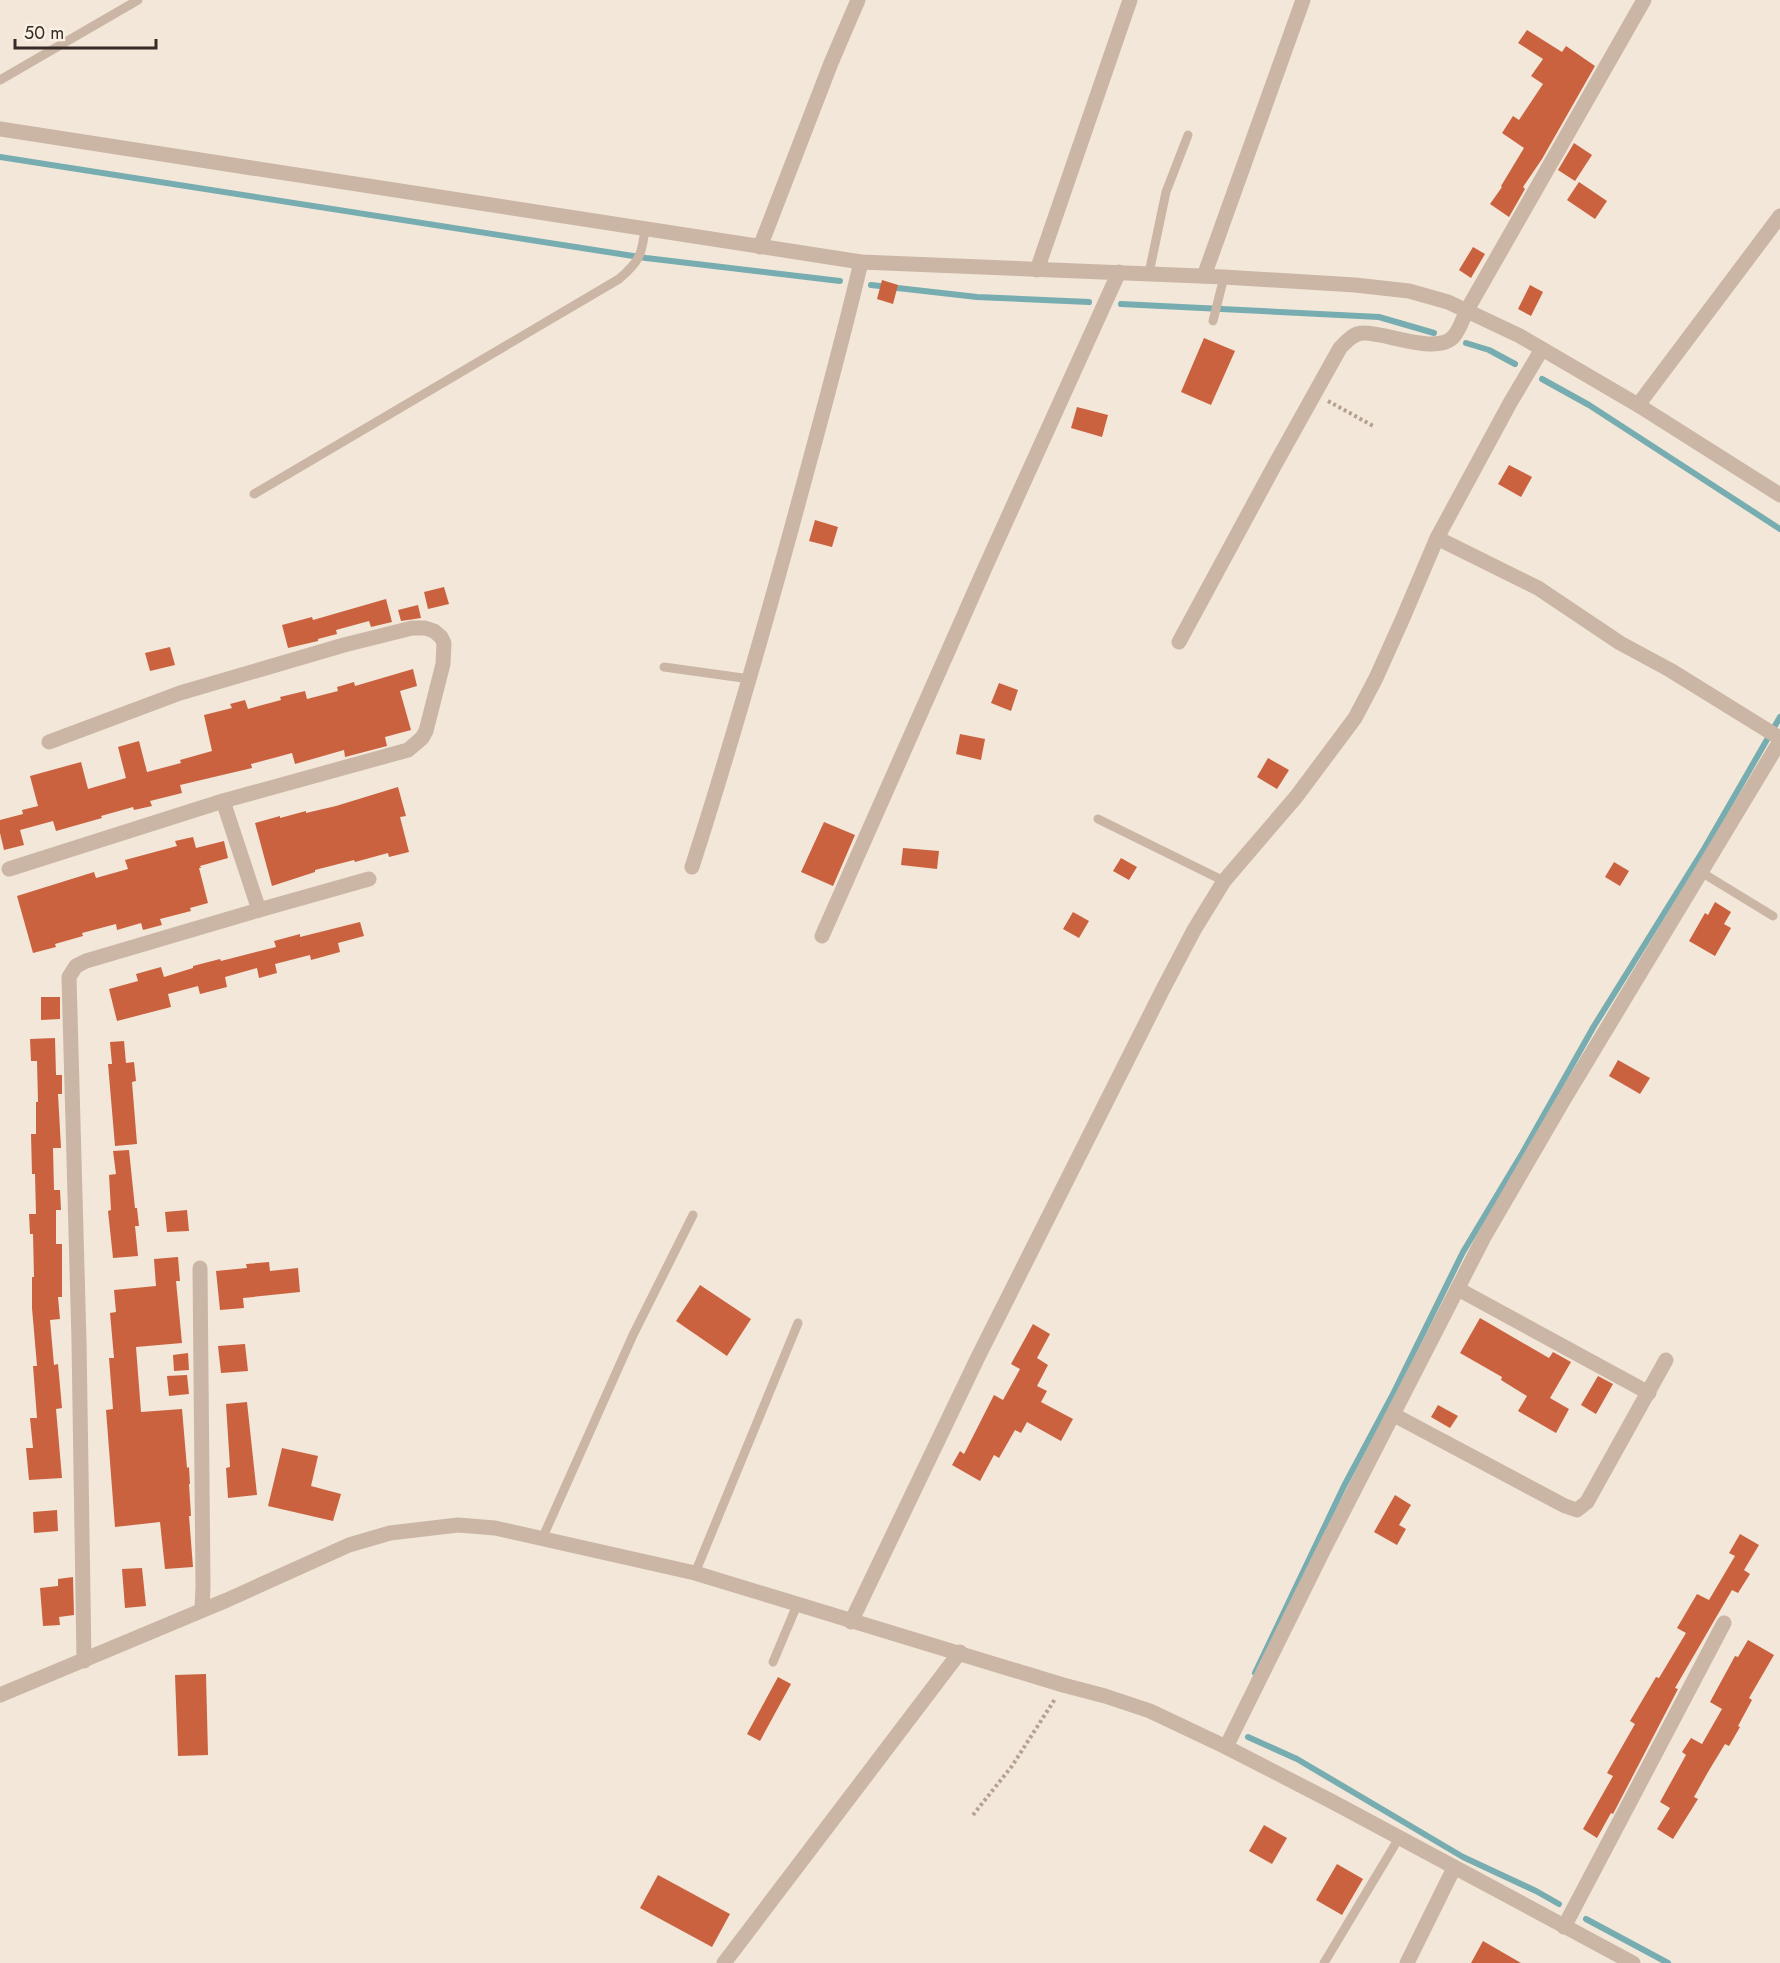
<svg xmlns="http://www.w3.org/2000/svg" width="1780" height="1963" font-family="Jost,sans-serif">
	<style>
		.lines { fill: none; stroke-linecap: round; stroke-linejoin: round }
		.stream { stroke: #77adb0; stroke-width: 6 }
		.building { fill: #ca623f }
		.path { stroke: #b6a08f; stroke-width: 4; stroke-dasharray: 3 3; stroke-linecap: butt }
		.service { stroke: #cbb6a5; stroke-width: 9 }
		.minor { stroke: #cbb6a5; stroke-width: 15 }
		.tertiary { stroke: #cbb6a5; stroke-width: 15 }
	</style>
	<rect width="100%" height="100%" fill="#f2e7d9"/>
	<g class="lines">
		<g class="stream">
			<polyline points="0,157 646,258 840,281"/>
			<polyline points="871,285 977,297 1089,302"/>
			<polyline points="1121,304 1379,317 1434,333"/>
			<polyline points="1466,343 1489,350 1515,364"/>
			<polyline points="1542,379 1589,405 1780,529"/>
			<polyline points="1255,1673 1344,1486 1392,1396 1463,1252 1523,1152 1594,1026 1704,849 1780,717"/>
			<polyline points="1248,1737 1297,1759 1463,1857 1536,1891 1559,1904"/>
			<polyline points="1586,1919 1668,1963"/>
		</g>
	</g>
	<g class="building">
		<polygon points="1527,30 1562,52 1566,46 1595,66 1542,159 1523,187 1525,189 1509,217 1490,204 1502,187 1501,186 1524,148 1502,133 1513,116 1519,120 1543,84 1531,76 1543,59 1518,43"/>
		<polygon points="1574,143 1592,155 1575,181 1558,170"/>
		<polygon points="1579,182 1607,201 1595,219 1567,200"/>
		<polygon points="1473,247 1485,254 1471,278 1459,270"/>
		<polygon points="882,280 898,285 893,304 877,299"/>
		<polygon points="1530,285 1543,292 1531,316 1518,309"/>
		<polygon points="1204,338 1235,351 1211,405 1181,392"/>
		<polygon points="1077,407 1108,415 1102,437 1071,428"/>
		<polygon points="1509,465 1532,477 1521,497 1498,484"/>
		<polygon points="815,520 838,527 832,547 809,541"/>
		<polygon points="444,587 449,604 428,609 424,592"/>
		<polygon points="386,599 392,622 371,627 369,621 336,630 337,634 318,639 318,641 288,648 282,625 312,617 313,620"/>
		<polygon points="418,605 421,618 401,621 398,610"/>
		<polygon points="170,647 175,665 150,671 145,653"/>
		<polygon points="413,669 417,686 400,691 411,730 385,737 387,746 345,757 344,750 295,764 292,753 251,764 252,768 180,785 182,793 150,801 152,806 134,810 133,807 101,816 102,818 56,831 53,821 20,830 24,845 4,850 0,833 0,820 23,814 22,810 38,806 30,776 81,762 88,789 126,778 118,747 139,741 147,772 181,763 180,760 212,751 204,715 232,708 230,704 245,700 248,709 281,700 280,697 305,691 307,699 338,691 337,687 354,682 355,686"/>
		<polygon points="999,683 1018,690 1011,711 991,703"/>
		<polygon points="960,734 985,739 981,760 956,754"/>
		<polygon points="1268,758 1289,770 1277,789 1257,777"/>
		<polygon points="398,787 406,816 400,817 409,852 389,857 388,853 355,862 354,860 315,870 315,872 272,886 255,823 280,816 280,818 306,811 306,813 336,806"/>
		<polygon points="824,822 855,835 833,886 801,872"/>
		<polygon points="193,837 196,848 224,841 228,858 200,866 201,868 199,868 208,903 190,908 191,911 160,919 162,925 143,930 141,923 117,930 116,924 82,933 83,936 55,944 56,947 33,953 17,896 94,872 96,878 128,869 125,860 177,846 175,841"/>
		<polygon points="903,848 939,851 937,869 901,865"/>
		<polygon points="1121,858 1137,867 1129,880 1113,871"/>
		<polygon points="1614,862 1629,871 1620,886 1605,877"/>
		<polygon points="1715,902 1731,912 1724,924 1731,928 1715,956 1689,941 1705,913 1708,915"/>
		<polygon points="1073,912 1089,921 1079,938 1063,929"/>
		<polygon points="360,922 364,936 338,943 340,952 311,960 310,955 275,964 277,973 259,978 257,968 225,977 227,987 200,994 198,986 168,994 171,1007 117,1021 109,989 138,981 136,974 161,967 164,977 193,968 193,966 220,959 221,961 276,947 274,941 300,934 300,937"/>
		<polygon points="41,997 60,997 60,1019 41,1020"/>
		<polygon points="55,1038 56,1075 62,1075 62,1094 58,1094 61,1148 53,1148 54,1190 60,1190 61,1210 56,1210 56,1244 62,1244 62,1297 58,1297 60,1319 50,1320 54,1365 58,1364 62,1408 56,1409 62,1478 29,1480 26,1448 33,1448 30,1418 37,1418 33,1366 37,1366 32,1308 32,1277 34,1277 33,1234 30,1234 29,1214 36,1214 35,1174 32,1174 31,1134 36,1134 36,1102 38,1102 37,1061 31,1061 30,1039"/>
		<polygon points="124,1041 126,1063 134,1062 136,1081 132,1082 137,1144 115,1146 108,1064 112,1064 110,1042"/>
		<polygon points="1618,1060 1650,1078 1640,1094 1609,1076"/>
		<polygon points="129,1150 135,1208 137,1208 139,1226 135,1226 138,1256 113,1258 108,1211 111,1210 109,1175 116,1174 113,1151"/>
		<polygon points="187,1210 189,1231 167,1232 165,1212"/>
		<polygon points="178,1257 180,1281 176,1281 182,1343 136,1347 141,1412 182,1409 187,1468 189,1467 190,1484 189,1484 191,1516 189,1516 193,1567 165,1569 160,1522 115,1527 106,1410 113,1409 109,1358 114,1358 110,1313 116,1312 114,1290 156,1286 154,1259"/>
		<polygon points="269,1262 270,1271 298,1268 300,1292 243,1298 244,1308 220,1310 216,1271 247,1268 246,1264"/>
		<polygon points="700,1285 751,1319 727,1356 676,1321"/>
		<polygon points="1480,1318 1549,1358 1553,1352 1571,1362 1550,1398 1569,1409 1556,1433 1518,1411 1527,1396 1501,1380 1502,1377 1460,1353"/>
		<polygon points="1033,1324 1050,1334 1037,1358 1048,1365 1037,1386 1047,1391 1041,1402 1073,1419 1061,1441 1027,1422 1021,1433 1015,1430 999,1458 994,1455 980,1481 952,1465 960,1451 964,1454 994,1395 1003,1400 1020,1369 1011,1364"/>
		<polygon points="245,1344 248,1371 221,1373 218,1346"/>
		<polygon points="188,1353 189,1370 174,1371 173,1355"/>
		<polygon points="187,1375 189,1394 169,1396 167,1376"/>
		<polygon points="1598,1376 1613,1384 1596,1414 1581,1405"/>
		<polygon points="247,1402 257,1495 228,1498 226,1468 230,1467 226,1404"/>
		<polygon points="1438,1405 1458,1416 1450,1428 1431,1417"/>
		<polygon points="282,1448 318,1456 311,1486 341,1494 333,1521 268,1506"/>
		<polygon points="1395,1495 1411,1505 1399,1525 1406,1529 1397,1545 1374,1532"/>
		<polygon points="57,1510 58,1531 34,1533 33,1512"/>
		<polygon points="1740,1534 1759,1545 1744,1570 1750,1574 1738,1593 1732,1590 1675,1688 1678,1689 1613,1814 1611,1813 1597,1838 1583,1829 1613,1776 1607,1773 1635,1724 1630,1721 1656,1677 1659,1678 1686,1633 1677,1628 1697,1594 1709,1600 1735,1556 1729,1553"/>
		<polygon points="142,1568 146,1606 125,1608 122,1569"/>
		<polygon points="73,1577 74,1615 59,1617 60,1625 43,1626 40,1588 58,1586 58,1579"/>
		<polygon points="1748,1640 1774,1655 1749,1698 1752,1700 1738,1726 1740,1727 1729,1746 1725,1744 1708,1772 1694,1797 1698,1799 1673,1839 1657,1829 1670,1808 1660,1802 1686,1755 1682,1752 1691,1738 1702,1744 1722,1709 1710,1702 1735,1656 1738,1657"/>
		<polygon points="206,1674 208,1755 178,1756 175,1675"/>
		<polygon points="778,1677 791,1684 760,1741 747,1734"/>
		<polygon points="1264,1825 1287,1838 1272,1864 1249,1851"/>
		<polygon points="1337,1864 1363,1879 1342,1915 1316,1900"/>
		<polygon points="658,1875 730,1914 712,1947 640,1908"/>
		<polygon points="1483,1941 1521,1963 1471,1963"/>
	</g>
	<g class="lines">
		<g class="path">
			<polyline points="1328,401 1375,427"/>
			<polyline points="973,1815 1012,1766 1055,1699"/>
		</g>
		<g class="service">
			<polyline points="0,80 138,0"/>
			<polyline points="1149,273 1166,192 1188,135"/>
			<polyline points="1213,321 1224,277"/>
			<path d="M254 494 619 279C639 262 642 255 645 229"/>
			<polyline points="664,667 750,679"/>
			<polyline points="1098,819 1224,881"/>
			<polyline points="1701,872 1773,916"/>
			<polyline points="542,1539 633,1335 693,1215"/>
			<polyline points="695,1573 798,1323"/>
			<polyline points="773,1662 797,1605"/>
			<polyline points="1324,1963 1399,1838"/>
		</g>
		<g class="minor">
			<polyline points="760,247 831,63 858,0"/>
			<polyline points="1037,270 1130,0"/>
			<polyline points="1204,276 1303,0"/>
			<polyline points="1638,405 1780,216"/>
			<polyline points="1437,538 1538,588 1620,643 1670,670 1780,738"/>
			<path d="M1179 642 1272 470 1340 348C1346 342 1353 333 1363 333 1385 332 1438 356 1454 336 1460 329 1463 318 1467 310L1644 0"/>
			<path d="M692 867C728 755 760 643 791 530 815 441 840 352 861 262"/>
			<polyline points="9,869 223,801 408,750 422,738 426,731 443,664 444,643 441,637 434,631 425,628 412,628 344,645 180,693 49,742"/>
			<polyline points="259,910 369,879"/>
			<polyline points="822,936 984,570 1119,272"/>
			<polyline points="200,1268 203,1586 202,1610"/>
			<polyline points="1458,1289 1649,1393"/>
			<polyline points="1394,1415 1565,1506 1577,1510 1587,1502 1666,1360"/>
			<polyline points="851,1622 978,1357 1162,991 1194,930 1224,881 1296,797 1355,718 1376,678 1403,618 1437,538 1510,403 1542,349"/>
			<polyline points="84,1661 79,1341 69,977 76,966 86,961 259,910 223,801"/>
			<polyline points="0,1695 227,1600 349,1545 390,1533 458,1525 495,1528 695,1573 1063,1685 1105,1696 1150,1711 1226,1747 1331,1801 1633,1963"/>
			<polyline points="1226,1747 1326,1545 1484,1237 1563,1101 1780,741"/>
			<polyline points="1564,1927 1724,1623"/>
			<polyline points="724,1963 960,1652"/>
			<polyline points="1407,1963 1454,1868"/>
		</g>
		<polyline class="tertiary" points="0,129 861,262 1224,277 1355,285 1409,291 1448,302 1520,336 1638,405 1780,495"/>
	</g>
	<path d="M15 39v9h141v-9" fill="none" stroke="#362b26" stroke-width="3"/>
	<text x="24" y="39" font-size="18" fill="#362b26" stroke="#faf1e5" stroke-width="4.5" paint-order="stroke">50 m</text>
</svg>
